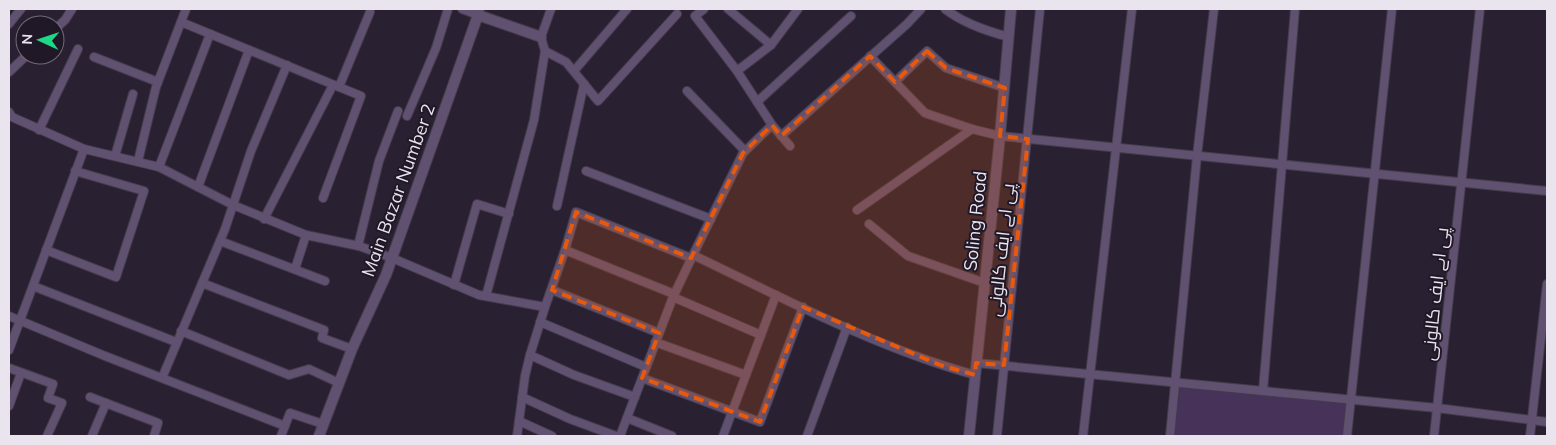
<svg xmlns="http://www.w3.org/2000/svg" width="1556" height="445" font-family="Mulish,Cairo,sans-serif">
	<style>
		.park { fill: #47325a }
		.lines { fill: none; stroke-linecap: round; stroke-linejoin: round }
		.minor-casing { stroke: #443c4c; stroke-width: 10 }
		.tertiary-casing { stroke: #443c4c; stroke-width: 12 }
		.minor { stroke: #615170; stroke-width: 8 }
		.tertiary { stroke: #615170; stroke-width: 10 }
		.marked { fill: #e8590c; fill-opacity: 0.2; stroke: #e8590c; stroke-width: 4; stroke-dasharray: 10 6; stroke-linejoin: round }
		.labels { text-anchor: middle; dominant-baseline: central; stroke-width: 4; stroke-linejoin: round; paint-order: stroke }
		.street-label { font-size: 18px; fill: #eae4ef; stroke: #201827 }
	</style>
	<rect width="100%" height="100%" fill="#292131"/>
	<polygon class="park" points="1177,382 1351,400 1347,436 1172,436"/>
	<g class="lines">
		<g class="minor-casing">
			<g id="minor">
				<polyline points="462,9 478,15 480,9"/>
				<polyline points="704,9 695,16 737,71 771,45 798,9"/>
				<polyline points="728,9 771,45"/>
				<path d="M945 9C963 23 986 31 1009 37"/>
				<polyline points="181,22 361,96 323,198"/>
				<polyline points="9,24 21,9"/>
				<polyline points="55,29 65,20 72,9"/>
				<polyline points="545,51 566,62 598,101 677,14"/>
				<polyline points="870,56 925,113 972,129 1000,136 1547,191"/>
				<polyline points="94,57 158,82"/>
				<polyline points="574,71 627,9"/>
				<polyline points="737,71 772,125 790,146"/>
				<polyline points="9,72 27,55"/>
				<polyline points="895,82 927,51 946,68 1005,88"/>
				<polyline points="339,87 370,12"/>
				<polyline points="687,91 745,151"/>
				<polyline points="757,102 851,16"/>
				<polyline points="9,112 12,117 84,149 159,167 233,205 306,235 359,246 392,258 479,295 545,307"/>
				<polyline points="407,116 436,48 448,9"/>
				<polyline points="39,130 78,49"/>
				<polyline points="781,136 907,24 921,9"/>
				<polyline points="115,156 133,94"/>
				<polyline points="138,161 156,87 186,9"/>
				<polyline points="159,167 210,34"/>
				<polyline points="586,171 711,219"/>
				<polyline points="198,187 249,50"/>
				<polyline points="557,206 584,84"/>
				<polyline points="857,210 972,129"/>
				<polyline points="264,219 333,85"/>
				<polyline points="869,224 908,256 985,283"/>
				<polyline points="220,241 325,281"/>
				<polyline points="358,246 379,161 398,111"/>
				<polyline points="46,250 116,277 144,191 75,171"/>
				<polyline points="565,250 674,294"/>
				<path d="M693 255C785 299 877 348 975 375"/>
				<polyline points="295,269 306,235"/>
				<polyline points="202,283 324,330 322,338 352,349"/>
				<polyline points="454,285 477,204 509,214"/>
				<polyline points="33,286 176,342"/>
				<polyline points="552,290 659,333"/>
				<polyline points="486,296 534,120 545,51 541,37 551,9"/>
				<polyline points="673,297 761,335"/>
				<polyline points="9,316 105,356 285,426"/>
				<polyline points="540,322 646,367"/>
				<polyline points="181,331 289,375 309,369 339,383"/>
				<polyline points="655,342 746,375"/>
				<polyline points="9,350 84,149"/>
				<polyline points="530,355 574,375 635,397"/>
				<polyline points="976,363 1437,408 1547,422"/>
				<polyline points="9,368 53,384 48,398 62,403 47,436"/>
				<polyline points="162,378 225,229 251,151 287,65"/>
				<polyline points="642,378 760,422 803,307"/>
				<polyline points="1263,391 1295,9"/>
				<polyline points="90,397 158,423 154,436"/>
				<polyline points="522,397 570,419 616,436"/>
				<polyline points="9,406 21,373"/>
				<polyline points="627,418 672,436"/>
				<polyline points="519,421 552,436"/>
				<polyline points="92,436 106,403"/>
				<polyline points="281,436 290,413 323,424"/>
				<polyline points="517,436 525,376 530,355 545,307 565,250 576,212 691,258"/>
				<polyline points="620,436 673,297 693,255 743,153 772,125"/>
				<polyline points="723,436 776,295"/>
				<polyline points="807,436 847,327"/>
				<polyline points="997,436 1040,9"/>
				<polyline points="1083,436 1132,9"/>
				<polyline points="1170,436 1197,156 1214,9"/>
				<polyline points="1347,436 1392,9"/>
				<polyline points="1434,436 1480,9"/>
				<polyline points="1530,436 1547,284"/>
			</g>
		</g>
		<g class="tertiary-casing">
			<g id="tertiary">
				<polyline points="319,436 352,349 386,275 478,15 541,37"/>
				<polyline points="969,436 1000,136 1011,9"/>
			</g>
		</g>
		<use href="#minor" class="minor"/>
		<use href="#tertiary" class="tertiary"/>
	</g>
	<path class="marked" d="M927 51 946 68 1005 88 1000 136 1028 139 1004 365 976 363 975 375 940 365 803 307 760 422 642 378 659 333 552 290 576 212 691 258 743 153 772 125 781 136 870 56 895 82Z"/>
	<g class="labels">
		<g class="street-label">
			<text transform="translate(398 190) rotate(-70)">Main Bazar Number 2</text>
			<text transform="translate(975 221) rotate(-84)">Soling Road</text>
			<text transform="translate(1001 250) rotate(-84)">پی اے ایف کالونی</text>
			<text transform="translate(1435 294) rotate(-84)">پی اے ایف کالونی</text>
		</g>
	</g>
	<rect width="1556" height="445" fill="none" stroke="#eae4ef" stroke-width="20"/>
	<g transform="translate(40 40) rotate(273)"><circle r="24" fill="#201827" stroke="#716a77"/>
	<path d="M0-4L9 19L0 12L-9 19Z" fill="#1cd988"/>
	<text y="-8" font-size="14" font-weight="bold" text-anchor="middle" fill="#eae4ef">N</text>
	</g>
</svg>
